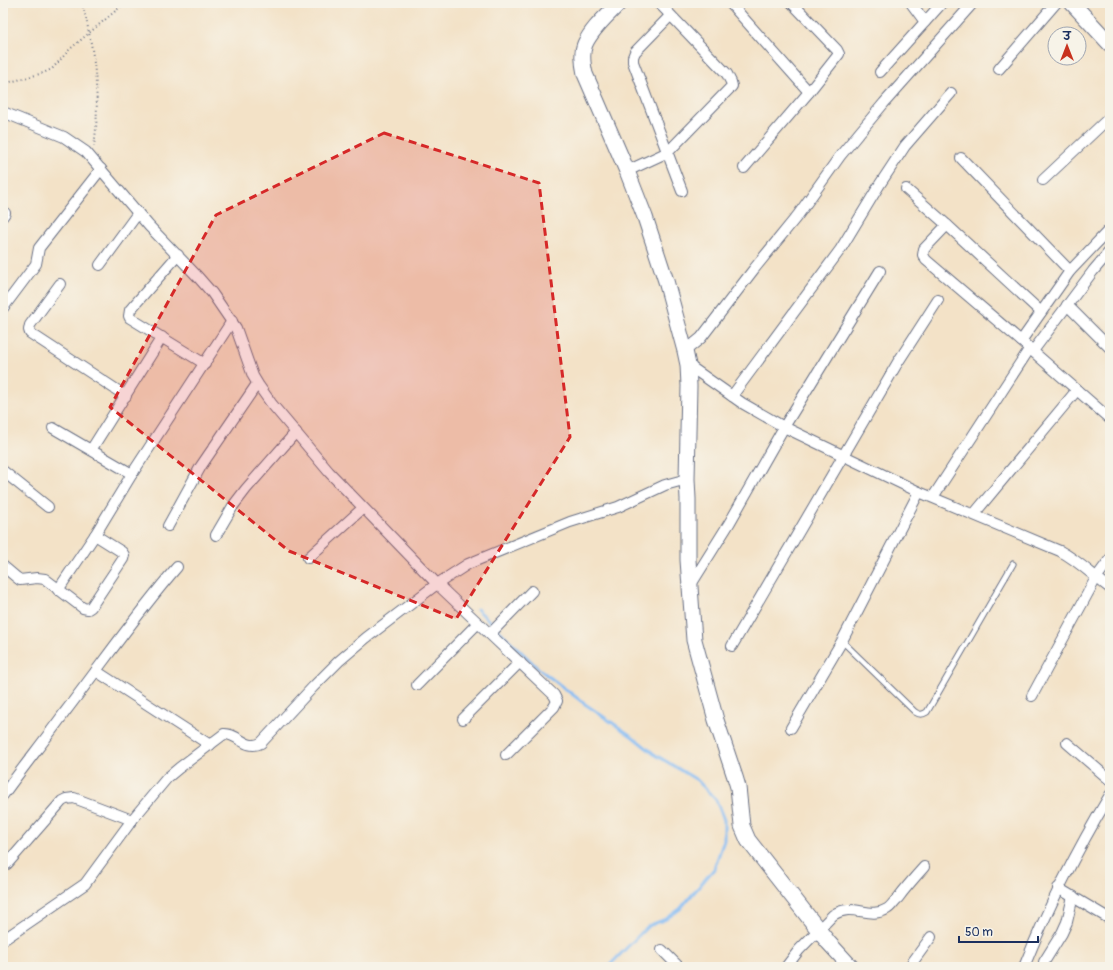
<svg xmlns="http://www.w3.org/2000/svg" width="1113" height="970" font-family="Pangolin,'Playpen Sans Deva',sans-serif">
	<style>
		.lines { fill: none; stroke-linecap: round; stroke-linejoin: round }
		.stream { stroke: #85bcf4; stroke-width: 3 }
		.lane-casing { stroke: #676e83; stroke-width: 7 }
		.street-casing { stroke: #676e83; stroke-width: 12 }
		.secondary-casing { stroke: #676e83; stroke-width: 17 }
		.path { stroke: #676e83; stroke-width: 2; stroke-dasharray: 1 3; stroke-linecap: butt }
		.lane { stroke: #fff; stroke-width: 5 }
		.street { stroke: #fff; stroke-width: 10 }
		.secondary { stroke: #fff; stroke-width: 15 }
		.marked { fill: #d62828; fill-opacity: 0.2; stroke: #d62828; stroke-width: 3; stroke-dasharray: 8 5; stroke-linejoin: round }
	</style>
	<rect width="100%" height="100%" fill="#f7f3e8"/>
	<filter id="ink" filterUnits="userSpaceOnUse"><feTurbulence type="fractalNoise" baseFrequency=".025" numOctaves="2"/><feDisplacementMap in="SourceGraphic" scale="8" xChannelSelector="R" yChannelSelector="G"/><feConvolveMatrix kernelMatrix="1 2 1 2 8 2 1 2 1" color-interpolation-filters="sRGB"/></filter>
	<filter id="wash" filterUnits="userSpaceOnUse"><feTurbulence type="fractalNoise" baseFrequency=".012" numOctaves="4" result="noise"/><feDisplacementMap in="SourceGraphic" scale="16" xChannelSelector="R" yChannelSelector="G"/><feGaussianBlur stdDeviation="0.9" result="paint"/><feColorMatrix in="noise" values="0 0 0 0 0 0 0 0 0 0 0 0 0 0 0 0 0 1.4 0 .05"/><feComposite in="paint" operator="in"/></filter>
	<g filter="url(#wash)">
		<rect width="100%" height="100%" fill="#f3e2c7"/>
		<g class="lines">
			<polyline class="stream" points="477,609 539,669 585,704 633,737 654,754 697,780 716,800 724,820 724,840 714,869 680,909 666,919 648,926 608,967"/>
		</g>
	</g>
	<g filter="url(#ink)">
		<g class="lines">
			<g class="lane-casing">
				<path id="lane" d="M842 641 915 712C920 715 922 715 927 712L1013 564"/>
			</g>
			<g class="street-casing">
				<g id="street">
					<polyline points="730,3 809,92"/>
					<polyline points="911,3 925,22"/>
					<polyline points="670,16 635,52 633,57 633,62 682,191"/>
					<polyline points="999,69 1056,3"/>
					<polyline points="880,72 942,3"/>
					<polyline points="3,112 64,137 86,152 149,226 198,277 212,293 236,328 253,376 259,386 271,403 329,472 437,584 554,695 557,701 554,707 506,755"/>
					<polyline points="961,158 1070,271"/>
					<polyline points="744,168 809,92 839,54 837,50 792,3"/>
					<polyline points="627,171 668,152 732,86 731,82 727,74 659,3"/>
					<polyline points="1043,180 1110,117"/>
					<polyline points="906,189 947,225 1041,312"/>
					<polyline points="3,216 5,213"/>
					<polyline points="947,225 924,249 923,255 926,260 1021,341 1110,419"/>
					<polyline points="178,255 130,310 129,316 130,318 205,364"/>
					<polyline points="100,265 138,213"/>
					<polyline points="60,284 30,325 29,330 30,333 126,396"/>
					<polyline points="1067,305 1110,348"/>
					<polyline points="3,308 36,264 39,248 101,169"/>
					<polyline points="1021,341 1070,271 1110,229"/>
					<polyline points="685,351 701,338 754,269 798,215 840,156 884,103 973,3"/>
					<polyline points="1033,351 1093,271 1110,251"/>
					<path d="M688 365 742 403 784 427 919 492 1060 551C1079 561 1093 576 1110 588"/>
					<polyline points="732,396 840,250 880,184 905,146 951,93"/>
					<polyline points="53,428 132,474"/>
					<polyline points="91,450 162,337"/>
					<polyline points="3,471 48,507"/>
					<polyline points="933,497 1030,348"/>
					<polyline points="974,514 1077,390"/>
					<polyline points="168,526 201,466 257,384"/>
					<polyline points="216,535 233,506 246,489 296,432"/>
					<polyline points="308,558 363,508"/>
					<polyline points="3,566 16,577 20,580 37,578 45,579 83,608 88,609 91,607 123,559 124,555 122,552 95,535"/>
					<polyline points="690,586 730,522 784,427 880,271"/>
					<polyline points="58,590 95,535 132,474 232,321"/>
					<polyline points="490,634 532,591"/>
					<polyline points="732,646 898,362 938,300"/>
					<polyline points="96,671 210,745"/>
					<polyline points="417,685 478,623"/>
					<polyline points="1032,696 1096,578 1110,559"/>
					<polyline points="463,719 520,662"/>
					<polyline points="791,728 842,641 919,492"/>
					<polyline points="1067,743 1110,780"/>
					<path d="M3 795C23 767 45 740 65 712 102 664 137 613 177 567"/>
					<polyline points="7,864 62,801 66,799 74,798 132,820"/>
					<polyline points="1058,888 1110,919"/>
					<path d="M3 940 85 884 132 820 167 778 179 768 224 734C238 733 246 751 261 743L313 687 339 661 366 638 437 584 468 564 570 522 618 507 665 485 687 479"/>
					<polyline points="662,950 679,967"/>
					<polyline points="1044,962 1062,933 1067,922 1073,896"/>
					<path d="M786 967 799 950 833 915C853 902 869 920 887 909 891 907 894 901 898 898 906 887 915 877 924 867"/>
					<polyline points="909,967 931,937"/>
					<path d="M1024 967C1048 907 1077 850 1110 795"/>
				</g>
			</g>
			<g class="secondary-casing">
				<g id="secondary">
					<path d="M619 3C608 15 592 28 585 44 581 53 583 65 585 74L627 171 645 217 666 281 685 351 688 365 689 386 687 479 688 499V560L694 640 716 720 735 777 738 787 742 826 748 840 828 942 851 967"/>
					<polyline points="1072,3 1110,44"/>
				</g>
			</g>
			<g class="path">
				<path d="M82 3C94 47 101 100 94 146"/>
				<polyline points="3,84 43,73 52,69 70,49 125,3"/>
			</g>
			<use href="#lane" class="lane"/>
			<use href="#street" class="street"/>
			<use href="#secondary" class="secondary"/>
		</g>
	</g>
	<path class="marked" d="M384 133 539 183 570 437 456 619 289 551 110 407 216 215Z"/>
	<rect width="1113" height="970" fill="none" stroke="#f7f3e8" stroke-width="16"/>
	<g transform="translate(1067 46)"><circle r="19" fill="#f7f3e8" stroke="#9fa5b1"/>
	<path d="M0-3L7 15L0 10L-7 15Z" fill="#c8321e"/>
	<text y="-6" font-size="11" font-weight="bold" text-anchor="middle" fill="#1b2f5e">उ</text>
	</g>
	<path d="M959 936v6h79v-6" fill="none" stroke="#1b2f5e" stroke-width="2"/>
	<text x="965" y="936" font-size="12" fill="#1b2f5e" stroke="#f7f3e8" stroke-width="3" paint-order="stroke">50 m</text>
</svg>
